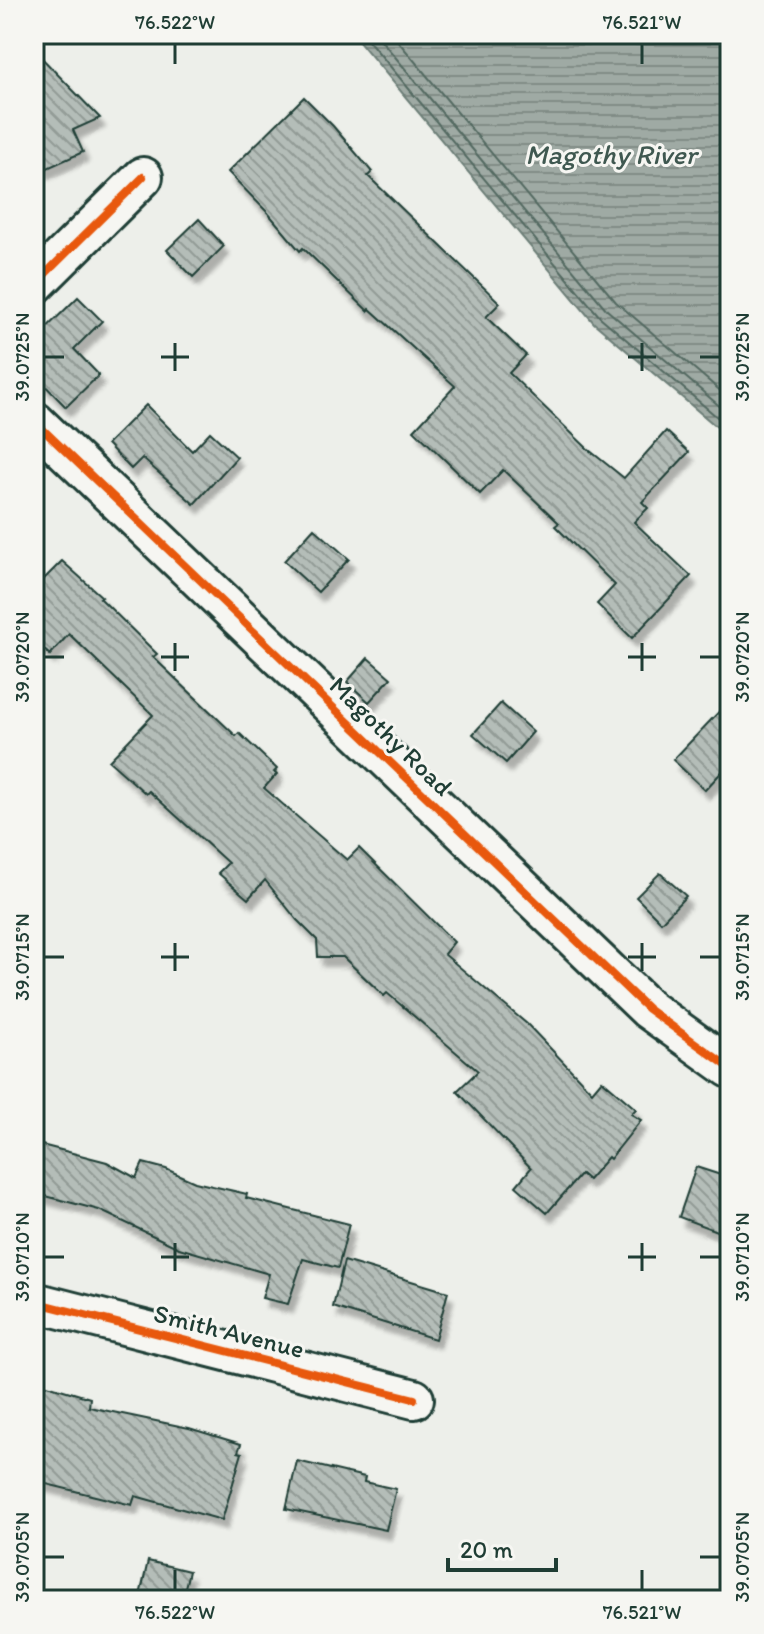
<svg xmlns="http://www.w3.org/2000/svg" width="764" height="1634" font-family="Itim,sans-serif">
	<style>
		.water { fill: url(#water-rules); stroke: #6c7e77; stroke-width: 2 }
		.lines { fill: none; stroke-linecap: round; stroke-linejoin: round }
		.shore { stroke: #526961; stroke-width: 2 }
		.building { fill: url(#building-back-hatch); stroke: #1f3d34; stroke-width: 2; filter: url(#shadow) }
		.minor-casing { stroke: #1f3d34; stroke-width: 44 }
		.minor { stroke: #f6f6f2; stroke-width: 38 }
		.cycleway-casing { stroke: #f6f6f2; stroke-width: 13 }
		.cycleway { stroke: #e8590c; stroke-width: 8 }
		.ticks { fill: none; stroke: #1f3d34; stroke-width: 3 }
		.labels { text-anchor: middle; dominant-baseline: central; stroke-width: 6; stroke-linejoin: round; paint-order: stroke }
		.street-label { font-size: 26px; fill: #1f3d34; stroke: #f6f6f2 }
		.water-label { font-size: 28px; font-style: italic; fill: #3f5850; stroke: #f6f6f2 }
		.neatline { fill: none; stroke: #1f3d34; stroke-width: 3 }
		.ticks-label { font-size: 20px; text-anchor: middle; fill: #1f3d34 }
	</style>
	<defs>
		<pattern id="water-rules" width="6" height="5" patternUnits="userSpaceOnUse" patternTransform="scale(2)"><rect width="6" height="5" fill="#9faaa4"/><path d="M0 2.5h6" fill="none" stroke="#818c86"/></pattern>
		<pattern id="building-back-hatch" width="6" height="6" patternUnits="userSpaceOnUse" patternTransform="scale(2)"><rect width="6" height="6" fill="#b4bdb8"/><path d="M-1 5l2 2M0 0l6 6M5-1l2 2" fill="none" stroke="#929b96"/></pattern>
		<filter id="shadow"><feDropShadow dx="5" dy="9" stdDeviation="2" flood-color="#0004"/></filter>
	</defs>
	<rect width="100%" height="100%" fill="#edefea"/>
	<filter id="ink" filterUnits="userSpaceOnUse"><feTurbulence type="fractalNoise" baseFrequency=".0125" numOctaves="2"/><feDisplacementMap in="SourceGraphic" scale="16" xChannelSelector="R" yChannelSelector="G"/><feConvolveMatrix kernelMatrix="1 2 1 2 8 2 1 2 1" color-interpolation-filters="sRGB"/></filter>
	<g filter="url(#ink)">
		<polygon class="water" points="353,34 730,34 730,438 594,323"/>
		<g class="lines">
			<g class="shore">
				<polyline points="363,34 600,317 730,428"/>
				<polyline points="376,34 607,310 730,415"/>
				<polyline points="392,34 616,302 730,399"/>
			</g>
		</g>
		<g class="building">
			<polygon points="34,50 100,118 73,130 83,152 43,170 34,152"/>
			<polygon points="304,97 333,126 372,172 368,176 500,303 486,317 526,355 509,373 589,450 624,478 666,431 689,452 642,502 648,508 634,522 691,576 632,638 597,604 615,585 555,526 559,523 503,470 480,494 414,430 455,386 370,309 368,311 303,248 300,251 268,213 228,172"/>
			<polygon points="199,219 224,246 193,277 167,250"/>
			<polygon points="78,297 102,321 74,349 99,375 66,407 34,374 34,340"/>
			<polygon points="146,405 192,451 210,432 237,457 194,504 142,458 131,469 107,444"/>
			<polygon points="314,528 349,559 318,592 284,561"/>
			<polygon points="62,561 102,597 100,598 157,654 153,657 236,736 239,733 277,769 274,772 277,774 264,788 347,860 359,848 454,942 444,954 527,1024 592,1092 602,1080 636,1109 631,1114 641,1120 610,1159 608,1157 588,1180 581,1174 547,1213 516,1186 531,1168 457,1091 478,1071 387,993 384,996 343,957 318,957 317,940 297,920 265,880 248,899 218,873 228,863 149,791 146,794 109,761 153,715 69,634 50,655 34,641 34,589"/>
			<polygon points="368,658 391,678 369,702 347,682"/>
			<polygon points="730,700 730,763 705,790 673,760"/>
			<polygon points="501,703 533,732 506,763 473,734"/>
			<polygon points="660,873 686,896 661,922 636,897"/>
			<polygon points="34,1143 107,1162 136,1178 143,1163 166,1169 195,1182 247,1194 246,1198 349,1224 338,1268 303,1259 288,1304 262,1298 269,1274 179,1248 99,1210 34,1193"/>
			<polygon points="696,1167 730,1178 730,1236 679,1217"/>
			<polygon points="344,1261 448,1292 435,1339 333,1307"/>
			<polygon points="34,1381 90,1398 89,1407 189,1428 241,1444 238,1452 242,1453 222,1520 135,1496 132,1505 34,1481"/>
			<polygon points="297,1461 365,1477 364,1482 396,1489 386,1530 286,1509"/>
			<polygon points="148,1561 189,1571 182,1600 139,1600"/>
		</g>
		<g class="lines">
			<g class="minor-casing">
				<g id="minor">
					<polyline points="34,285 143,177"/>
					<polyline points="34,421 648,1009 730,1068"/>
					<polyline points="34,1302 414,1399"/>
				</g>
			</g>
			<use href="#minor" class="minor"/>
			<g class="cycleway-casing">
				<g id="cycleway">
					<polyline points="34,285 143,177"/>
					<polyline points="34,421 648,1009 730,1068"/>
					<polyline points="34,1302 414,1399"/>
				</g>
			</g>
			<use href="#cycleway" class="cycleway"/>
		</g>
	</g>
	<path class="ticks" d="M175 44V64M642 44V64M175 343V371M642 343V371M44 357H64M161 357H189M628 357H656M700 357H720M175 643V671M642 643V671M44 657H64M161 657H189M628 657H656M700 657H720M175 943V971M642 943V971M44 957H64M161 957H189M628 957H656M700 957H720M175 1243V1271M642 1243V1271M44 1257H64M161 1257H189M628 1257H656M700 1257H720M44 1557H64M700 1557H720M175 1570V1590M642 1570V1590"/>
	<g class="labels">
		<g class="street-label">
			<text transform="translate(391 736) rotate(44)">Magothy Road</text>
			<text transform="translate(229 1331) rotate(14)">Smith Avenue</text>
		</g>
		<g class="water-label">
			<text x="611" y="154">Magothy River</text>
		</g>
	</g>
	<rect width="764" height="1634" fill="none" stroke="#f6f6f2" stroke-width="88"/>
	<path d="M448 1558v12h108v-12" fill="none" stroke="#1f3d34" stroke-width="4"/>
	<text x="460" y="1558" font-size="24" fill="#1f3d34" stroke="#f6f6f2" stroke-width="6" paint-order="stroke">20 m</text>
	<rect x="44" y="44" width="676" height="1546" class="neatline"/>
	<g class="ticks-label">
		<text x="175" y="29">76.522°W</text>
		<text x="642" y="29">76.521°W</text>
		<text transform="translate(22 357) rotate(-90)" y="7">39.0725°N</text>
		<text transform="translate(742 357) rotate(-90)" y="7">39.0725°N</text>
		<text transform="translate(22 657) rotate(-90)" y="7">39.0720°N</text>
		<text transform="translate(742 657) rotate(-90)" y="7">39.0720°N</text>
		<text transform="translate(22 957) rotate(-90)" y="7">39.0715°N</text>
		<text transform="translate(742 957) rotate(-90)" y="7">39.0715°N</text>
		<text transform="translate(22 1257) rotate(-90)" y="7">39.0710°N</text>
		<text transform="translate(742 1257) rotate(-90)" y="7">39.0710°N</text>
		<text transform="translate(22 1557) rotate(-90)" y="7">39.0705°N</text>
		<text transform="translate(742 1557) rotate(-90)" y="7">39.0705°N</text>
		<text x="175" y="1619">76.522°W</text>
		<text x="642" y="1619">76.521°W</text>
	</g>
</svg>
